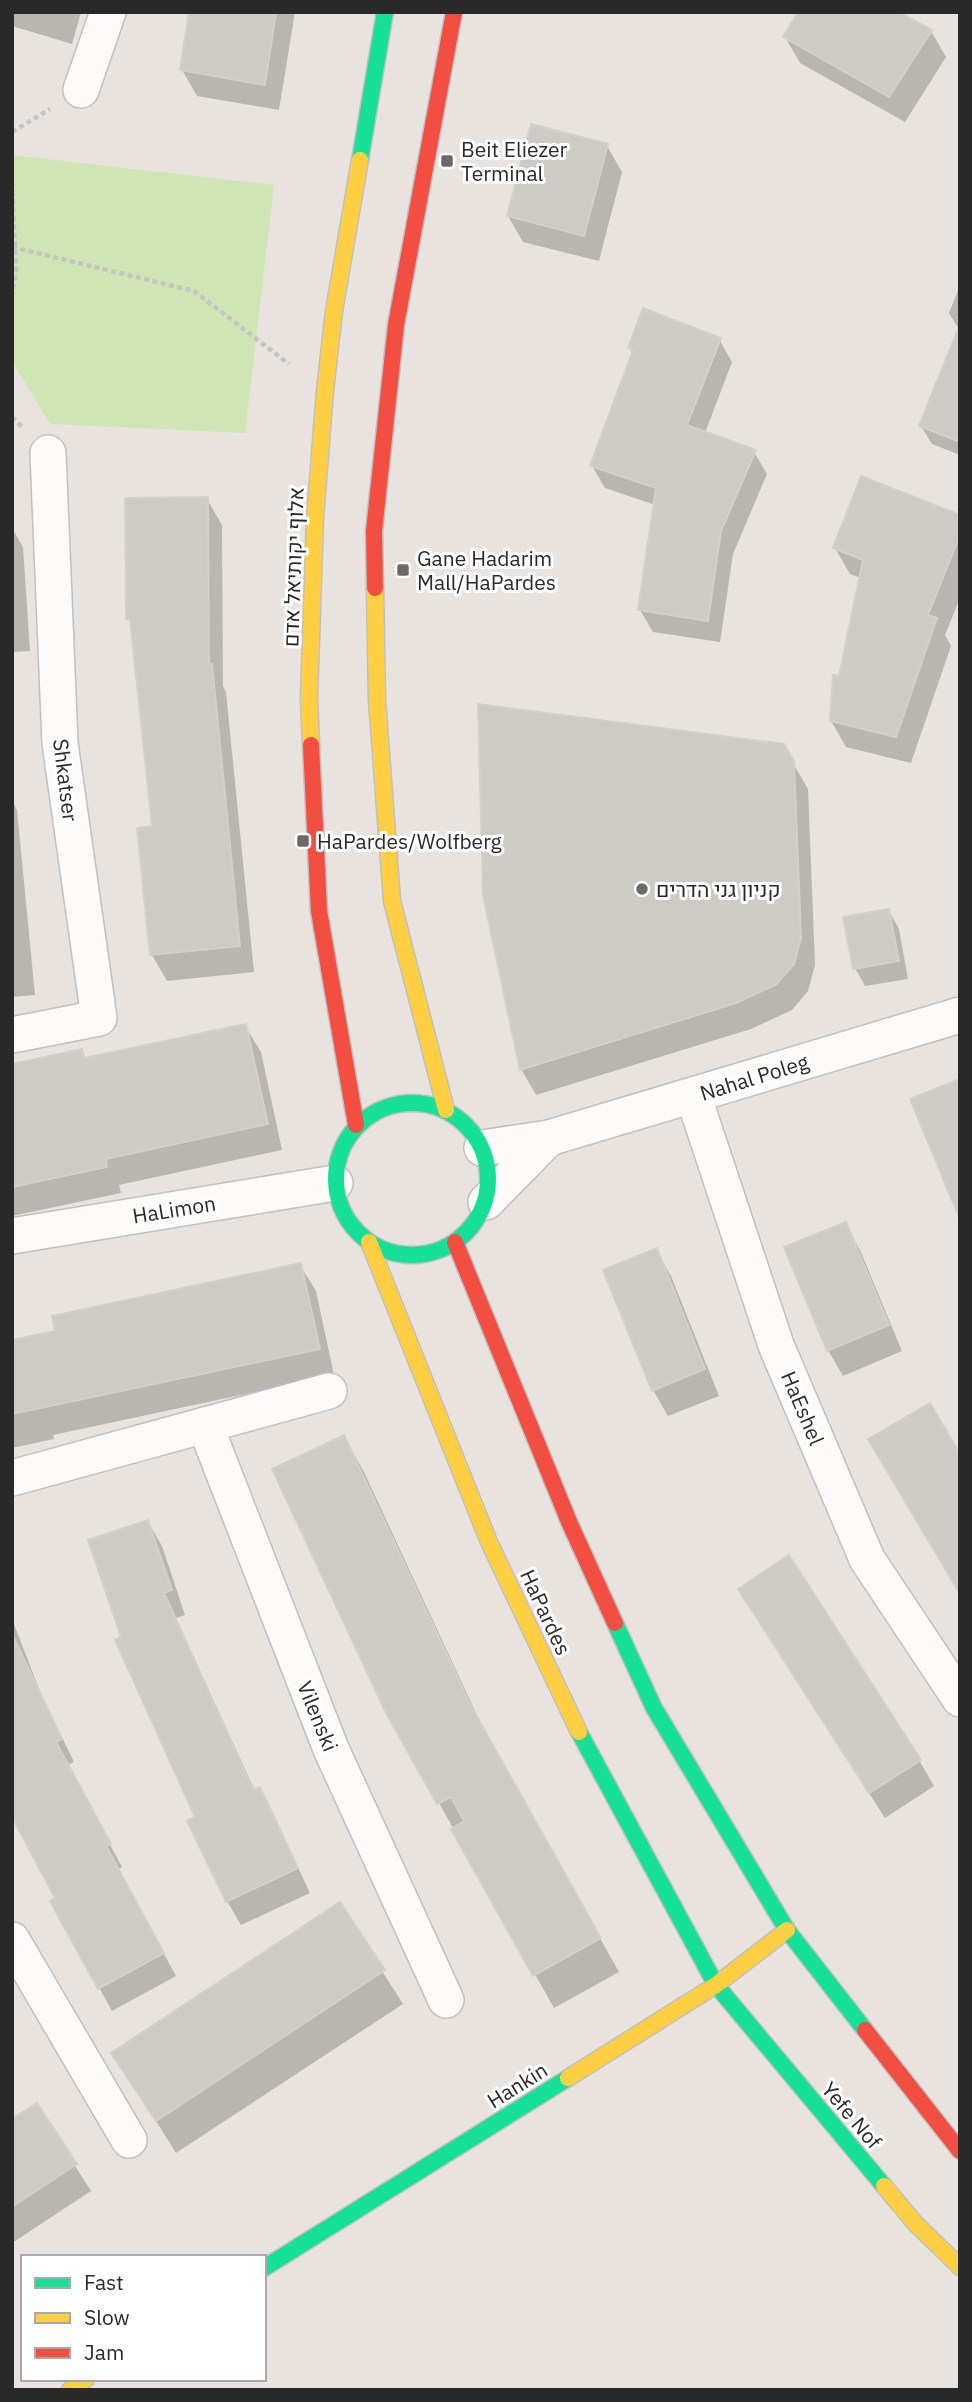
<svg xmlns="http://www.w3.org/2000/svg" width="972" height="2402" font-family="'IBM Plex Sans',Heebo,sans-serif">
	<style>
		.green { fill: #cfe5b4 }
		.shadow { fill: #0003 }
		.building { fill: #cecbc7; stroke: #d3cfca; stroke-width: 2 }
		.lines { fill: none; stroke-linecap: round; stroke-linejoin: round }
		.street-casing { stroke: #c1c0c0; stroke-width: 38 }
		.fast-casing { stroke: #c1c0c0; stroke-width: 19 }
		.slow-casing { stroke: #c1c0c0; stroke-width: 19 }
		.jam-casing { stroke: #c1c0c0; stroke-width: 19 }
		.path { stroke: #c6c5c5; stroke-width: 4.5; stroke-dasharray: 5 3.5; stroke-linecap: butt }
		.street { stroke: #fcfbfa; stroke-width: 35 }
		.fast { stroke: #16e098; stroke-width: 16 }
		.slow { stroke: #ffcf43; stroke-width: 16 }
		.jam { stroke: #f24e42; stroke-width: 16 }
		.poi-dot { fill: #6c6a68; stroke: #fff; stroke-width: 2.5 }
		.labels { text-anchor: middle; dominant-baseline: central; stroke-width: 6; stroke-linejoin: round; paint-order: stroke }
		.poi-label { font-size: 21px; fill: #292929; stroke: #fff; text-anchor: start }
		.street-label { font-size: 21px; fill: #292929; stroke: #fff }
	</style>
	<rect width="100%" height="100%" fill="#e8e3de"/>
	<polygon class="green" points="12,155 274,185 245,433 50,424 12,361"/>
	<g class="shadow">
		<polygon points="12,12 81,12 72,44 12,26"/>
		<polygon points="191,12 295,12 279,110 197,96 182,70"/>
		<polygon points="931,31 946,57 905,122 800,63 785,37"/>
		<polygon points="607,146 622,172 599,261 523,242 508,216"/>
		<polygon points="960,285 960,331 949,313"/>
		<polygon points="719,339 732,362 705,433 754,452 767,474 733,554 720,642 653,632 640,610 655,505 605,488 592,466 633,355 629,348"/>
		<polygon points="960,379 960,455 932,444 921,426"/>
		<polygon points="207,499 222,525 223,686 226,692 254,972 167,981 152,955 154,828 132,626 128,619"/>
		<polygon points="960,517 960,598 945,635 951,646 911,763 846,747 831,721 861,578 850,574 835,548"/>
		<polygon points="12,528 23,547 30,651 12,652"/>
		<polygon points="783,746 808,789 815,965 808,991 792,1010 751,1029 536,1095 521,1069"/>
		<polygon points="12,788 14,804 17,810 35,995 12,997"/>
		<polygon points="889,911 899,929 908,979 865,986 855,968"/>
		<polygon points="245,1026 261,1052 282,1150 119,1185 121,1193 12,1216 12,1066 81,1051 86,1060"/>
		<polygon points="845,1224 860,1250 902,1351 843,1376 828,1350"/>
		<polygon points="656,1250 671,1276 719,1396 668,1416 653,1390"/>
		<polygon points="300,1265 316,1291 334,1375 53,1435 54,1439 12,1448 12,1342 57,1333"/>
		<polygon points="344,1437 363,1470 489,1741 619,1972 554,2008 388,1712"/>
		<polygon points="148,1522 162,1546 185,1615 176,1618 255,1791 259,1790 273,1814 310,1893 241,1925 227,1901 198,1818 123,1638"/>
		<polygon points="755,1615 919,1760 934,1786 885,1818"/>
		<polygon points="12,1619 41,1694 74,1762 68,1765 122,1867 118,1869 176,1976 112,2011 52,1902 58,1899 12,1788"/>
		<polygon points="340,1905 403,2004 176,2153 114,2054"/>
		<polygon points="36,2105 91,2191 12,2243 12,2121"/>
	</g>
	<g class="building">
		<polygon points="189,12 276,12 265,85 180,70"/>
		<polygon points="798,12 899,12 932,30 889,97 783,37"/>
		<polygon points="531,124 608,144 584,236 507,216"/>
		<polygon points="643,308 721,338 687,425 756,450 721,531 708,621 638,610 656,488 590,466 633,350 628,348"/>
		<polygon points="958,329 960,329 960,442 919,426"/>
		<polygon points="861,476 960,515 960,535 928,615 937,618 896,737 830,721 833,675 839,676 863,560 833,548"/>
		<polygon points="208,497 209,664 212,664 240,946 150,955 137,828 152,826 130,619 126,619 125,498"/>
		<polygon points="478,704 784,744 794,761 801,938 794,964 777,984 736,1003 520,1070 483,895"/>
		<polygon points="889,909 899,961 853,969 843,917"/>
		<polygon points="246,1024 268,1124 106,1159 107,1167 12,1187 12,1064 82,1049 84,1058"/>
		<polygon points="960,1079 960,1217 959,1217 910,1099"/>
		<polygon points="846,1222 889,1325 827,1351 784,1247"/>
		<polygon points="657,1248 705,1369 652,1391 603,1270"/>
		<polygon points="301,1263 320,1349 12,1414 12,1340 55,1331 52,1316"/>
		<polygon points="930,1403 960,1454 960,1594 868,1439"/>
		<polygon points="344,1435 471,1706 601,1938 533,1976 451,1829 464,1821 451,1797 437,1804 386,1713 272,1469"/>
		<polygon points="148,1520 172,1590 164,1593 253,1790 260,1787 298,1868 226,1902 187,1821 195,1817 115,1640 121,1637 88,1540"/>
		<polygon points="789,1555 921,1760 869,1793 738,1589"/>
		<polygon points="12,1634 62,1739 56,1742 111,1844 106,1846 164,1953 98,1989 50,1901 55,1898 12,1817"/>
		<polygon points="340,1902 385,1970 156,2121 111,2053"/>
		<polygon points="37,2103 77,2164 12,2207 12,2119"/>
	</g>
	<g class="lines">
		<g class="street-casing">
			<g id="street">
				<polyline points="81,90 108,12"/>
				<polyline points="12,1035 99,1018 60,743 48,453"/>
				<polyline points="693,1095 776,1345 867,1559 960,1699"/>
				<polyline points="482,1148 549,1138 960,1015"/>
				<polyline points="486,1202 549,1138"/>
				<polyline points="12,1236 335,1183"/>
				<polyline points="205,1425 331,1749 446,2000"/>
				<polyline points="12,1478 329,1391"/>
				<polyline points="12,1940 129,2140"/>
			</g>
		</g>
		<g class="fast-casing">
			<g id="fast">
				<polyline points="360,160 385,12"/>
				<circle cx="412" cy="1179" r="76"/>
				<polyline points="615,1623 654,1708 787,1930 865,2030"/>
				<polyline points="579,1732 716,1985 884,2186"/>
				<polyline points="264,2268 568,2078"/>
			</g>
		</g>
		<g class="slow-casing">
			<g id="slow">
				<polyline points="375,588 377,700 392,901 446,1110"/>
				<polyline points="311,745 309,698 315,518 325,391 334,311 360,160"/>
				<polyline points="369,1242 489,1542 579,1732"/>
				<polyline points="568,2078 716,1985 787,1930"/>
				<polyline points="884,2186 915,2223 960,2267"/>
				<polyline points="70,2390 86,2379"/>
			</g>
		</g>
		<g class="jam-casing">
			<g id="jam">
				<polyline points="375,588 374,531 396,325 454,12"/>
				<polyline points="311,745 319,911 356,1125"/>
				<polyline points="455,1242 570,1524 615,1623"/>
				<polyline points="865,2030 960,2151"/>
			</g>
		</g>
		<g class="path">
			<polyline points="12,132 50,109"/>
			<polyline points="12,182 16,270 12,295"/>
			<polyline points="12,247 194,291 289,364"/>
			<polyline points="12,417 23,428"/>
		</g>
		<use href="#street" class="street"/>
		<use href="#fast" class="fast"/>
		<use href="#slow" class="slow"/>
		<use href="#jam" class="jam"/>
	</g>
	<g class="poi-dot">
		<rect x="440" y="154" width="14" height="14" rx="3.5"/>
		<rect x="396" y="563" width="14" height="14" rx="3.5"/>
		<rect x="296" y="834" width="14" height="14" rx="3.5"/>
		<circle cx="642" cy="889" r="7"/>
	</g>
	<g class="labels">
		<g class="poi-label">
			<text x="461" y="149">Beit Eliezer<tspan x="461" dy="24">Terminal</tspan></text>
			<text x="417" y="558">Gane Hadarim<tspan x="417" dy="24">Mall/HaPardes</tspan></text>
			<text x="317" y="841">HaPardes/Wolfberg</text>
			<text x="656" y="889">קניון גני הדרים</text>
		</g>
		<g class="street-label">
			<text transform="translate(293 567) rotate(-88)">אלוף יקותיאל אדם</text>
			<text transform="translate(66 780) rotate(83)">Shkatser</text>
			<text transform="translate(754 1077) rotate(-17)">Nahal Poleg</text>
			<text transform="translate(174 1209) rotate(-9)">HaLimon</text>
			<text transform="translate(803 1408) rotate(67)">HaEshel</text>
			<text transform="translate(546 1612) rotate(65)">HaPardes</text>
			<text transform="translate(318 1716) rotate(68)">Vilenski</text>
			<text transform="translate(517 2085) rotate(-32)">Hankin</text>
			<text transform="translate(852 2115) rotate(50)">Yefe Nof</text>
		</g>
	</g>
	<rect width="972" height="2402" fill="none" stroke="#292929" stroke-width="28"/>
	<rect x="21" y="2255" width="245" height="126" fill="#ffffff" stroke="#a9a9a9" stroke-width="2"/>
	<rect x="35" y="2278" width="35" height="10" fill="#16e098" stroke="#a9a9a9" stroke-width="2"/>
	<text x="84" y="2290" font-size="21" fill="#292929">Fast</text>
	<rect x="35" y="2313" width="35" height="10" fill="#ffcf43" stroke="#a9a9a9" stroke-width="2"/>
	<text x="84" y="2325" font-size="21" fill="#292929">Slow</text>
	<rect x="35" y="2348" width="35" height="10" fill="#f24e42" stroke="#a9a9a9" stroke-width="2"/>
	<text x="84" y="2360" font-size="21" fill="#292929">Jam</text>
</svg>
